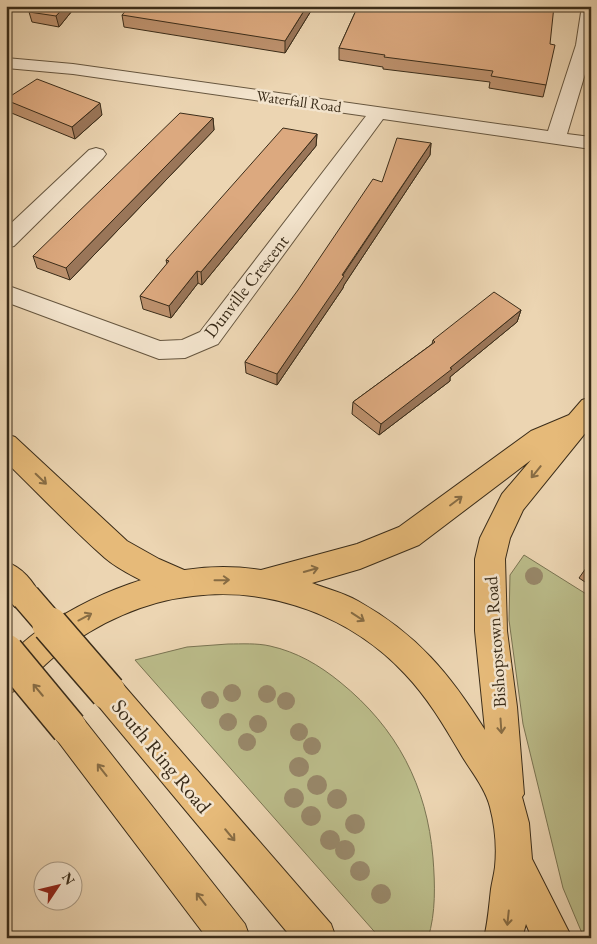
<svg xmlns="http://www.w3.org/2000/svg" width="597" height="944" font-family="'EB Garamond',serif">
	<style>
		.green { fill: #bbbc8a; stroke: #7a7452 }
		.lines { fill: none; stroke-linecap: round; stroke-linejoin: round }
		.minor-casing { stroke: #66563f; stroke-width: 2 }
		.major-casing { stroke: #3a2c19; stroke-width: 2 }
		.highway-casing { stroke: #3a2c19; stroke-width: 2 }
		.minor { fill: #f3e4cd; fill-rule: evenodd }
		.major { fill: #e6ba79; fill-rule: evenodd }
		.highway { fill: #e6ba79; fill-rule: evenodd }
		.highway-bridge-far1-casing { stroke: #3a2c19; stroke-width: 31; stroke-linecap: butt }
		.highway-bridge-casing { stroke: #3a2c19; stroke-width: 38; stroke-linecap: butt }
		.highway-bridge-far1 { stroke: #e6ba79; stroke-width: 28 }
		.highway-bridge { stroke: #e6ba79; stroke-width: 35 }
		.tree { fill: #98886a }
		.wall { fill: #bd916d; stroke: #3a2c19 }
		.shaded-wall { fill: #9a7659; stroke: #3a2c19 }
		.building { fill: #dca97f; stroke: #3a2c19 }
		.oneway { stroke: #876c44 }
		.labels { text-anchor: middle; dominant-baseline: central; stroke-width: 5; stroke-linejoin: round; paint-order: stroke }
		.far-street-label { font-size: 15px; fill: #3a2c19; stroke: #f3e4cd }
		.street-label { font-size: 18px; fill: #3a2c19; stroke: #f3e4cd }
		.near-street-label { font-size: 21px; fill: #3a2c19; stroke: #f3e4cd }
	</style>
	<rect width="100%" height="100%" fill="#ecd5b2"/>
	<filter id="stains"><feTurbulence type="fractalNoise" baseFrequency=".004" numOctaves="4"/><feColorMatrix values="0 0 0 0 .2 0 0 0 0 .09 0 0 0 0 .02 0 0 0 .5 -.17"/></filter>
	<radialGradient id="worn" r=".72"><stop offset=".6" stop-color="#630" stop-opacity="0"/><stop offset="1" stop-color="#630" stop-opacity=".3"/></radialGradient>
	<g class="green">
		<polygon points="524,555 591,597 591,938 584,938 563,888 523,724 509,620 510,575"/>
		<path d="M228 644C242 644 257 643 270 646 297 652 319 665 340 682 397 728 427 786 433 858 435 884 436 913 428 938H380L135 660 187 647Z"/>
	</g>
	<g class="lines">
		<g class="minor-casing">
			<g id="minor">
				<polygon points="582,6 591,6 591,54 567,134 591,137 591,149 383,119 218,344 185,358 159,359 6,302 6,285 160,341 182,340 200,332 366,116 73,74 6,68 6,58 73,64 548,131 576,45"/>
				<polygon points="96,148 103,150 106,154 103,158 14,246 6,248 6,228 89,150"/>
			</g>
		</g>
		<g class="major-casing">
			<path id="major" d="M591 397V426L523 510 510 538 505 559 507 631 517 707 524 794 522 797 529 823 532 859 572 938H532L526 924 522 938H484C488 922 489 906 491 889 492 882 494 875 495 867 497 847 495 826 490 807 485 787 469 769 459 751 443 724 427 697 405 674 352 617 271 586 193 596 145 601 97 623 59 653 41 666 28 686 6 695V658C17 649 27 638 38 631 102 587 183 557 261 570L357 544 399 527 531 431 569 415 582 400ZM531 460 502 494 480 538 475 559V631L485 730C450 674 417 634 358 601 344 593 327 589 312 583L360 569 419 545Z"/>
		</g>
		<g class="highway-casing">
			<g id="highway">
				<path d="M6 434 15 437 127 541 159 559 191 573 195 583 191 593 180 597C157 588 124 574 105 558 71 528 39 494 6 462Z"/>
				<path d="M6 562C22 567 34 582 41 597L37 607 26 611 15 607 6 597Z"/>
				<polygon points="108,676 120,681 331,924 336,938 292,938 96,703 92,692 96,681"/>
				<polygon points="69,711 81,716 245,924 250,938 207,938 57,740 52,728 57,716"/>
			</g>
		</g>
		<use href="#minor" class="minor"/>
		<use href="#major" class="major"/>
		<use href="#highway" class="highway"/>
		<g class="highway-bridge-far1-casing">
			<polyline id="highway-bridge-far1" points="26,597 51,626"/>
		</g>
		<g class="highway-bridge-casing">
			<g id="highway-bridge">
				<polyline points="50,625 108,692"/>
				<polyline points="6,652 69,728"/>
			</g>
		</g>
		<use href="#highway-bridge-far1" class="highway-bridge-far1"/>
		<use href="#highway-bridge" class="highway-bridge"/>
	</g>
	<g class="tree">
		<circle cx="534" cy="576" r="9"/>
		<circle cx="232" cy="693" r="9"/>
		<circle cx="267" cy="694" r="9"/>
		<circle cx="210" cy="700" r="9"/>
		<circle cx="286" cy="701" r="9"/>
		<circle cx="228" cy="722" r="9"/>
		<circle cx="258" cy="724" r="9"/>
		<circle cx="299" cy="732" r="9"/>
		<circle cx="247" cy="742" r="9"/>
		<circle cx="312" cy="746" r="9"/>
		<circle cx="299" cy="767" r="10"/>
		<circle cx="317" cy="785" r="10"/>
		<circle cx="294" cy="798" r="10"/>
		<circle cx="337" cy="799" r="10"/>
		<circle cx="311" cy="816" r="10"/>
		<circle cx="355" cy="824" r="10"/>
		<circle cx="330" cy="840" r="10"/>
		<circle cx="345" cy="850" r="10"/>
		<circle cx="360" cy="871" r="10"/>
		<circle cx="381" cy="894" r="10"/>
	</g>
	<g class="wall">
		<polygon points="76,6 59,27 32,22 29,12"/>
		<polygon points="314,6 285,53 124,27 122,15"/>
		<polygon points="358,6 546,85 543,97 489,88 490,82 383,69 383,67 339,60 339,48"/>
		<polygon points="6,99 102,115 75,139 9,112 6,105"/>
		<polygon points="213,118 214,130 70,280 37,268 33,256"/>
		<polygon points="317,134 316,146 202,285 198,283 171,318 143,309 140,296 167,264 166,260"/>
		<polygon points="431,143 430,155 344,285 343,288 277,385 246,373 245,362 382,182"/>
		<polygon points="521,310 517,322 450,377 450,381 379,435 352,414 353,402 432,344 433,340"/>
		<polygon points="591,561 591,586 579,578"/>
	</g>
	<g class="shaded-wall">
		<polygon points="65,6 76,6 59,27 56,16"/>
		<polygon points="307,6 314,6 285,53 285,41"/>
		<polygon points="100,103 102,115 75,139 72,127"/>
		<polygon points="213,118 214,130 70,280 66,268"/>
		<polygon points="317,134 316,146 202,285 201,272"/>
		<polygon points="431,143 430,155 344,285 343,288 277,385 277,374"/>
		<polygon points="197,271 198,283 171,318 169,306"/>
		<polygon points="521,310 517,322 450,377 450,381 379,435 381,424"/>
	</g>
	<g class="building">
		<polygon points="34,6 65,6 56,16 29,12"/>
		<polygon points="130,6 307,6 285,41 122,15"/>
		<polygon points="358,6 554,6 550,44 555,45 546,85 491,76 493,71 384,57 385,55 339,48"/>
		<polygon points="37,79 100,103 72,127 6,100 6,99"/>
		<polygon points="180,113 213,118 66,268 33,256"/>
		<polygon points="283,128 317,134 201,272 197,271 169,306 140,296 169,261 166,260"/>
		<polygon points="397,138 431,143 342,275 344,276 277,374 245,362 298,290 373,179 382,182"/>
		<polygon points="494,292 521,310 450,368 452,369 381,424 353,402 435,342 433,340"/>
		<polygon points="591,561 591,572 585,568"/>
	</g>
	<defs><path id="oneway-shaft" d="M-6 0H5M1.5-3L5.5 0L1.5 3" fill="none" stroke-width="1.6" stroke-linecap="round" stroke-linejoin="round" transform="scale(1.25)"/></defs>
	<g class="oneway">
		<use href="#oneway-shaft" transform="translate(536 472) rotate(129)"/>
		<use href="#oneway-shaft" transform="translate(41 479) rotate(44)"/>
		<use href="#oneway-shaft" transform="translate(456 501) rotate(-37)"/>
		<use href="#oneway-shaft" transform="translate(311 570) rotate(-16)"/>
		<use href="#oneway-shaft" transform="translate(222 580) rotate(-1)"/>
		<use href="#oneway-shaft" transform="translate(85 617) rotate(-28)"/>
		<use href="#oneway-shaft" transform="translate(358 617) rotate(33)"/>
		<use href="#oneway-shaft" transform="translate(38 690) rotate(-130)"/>
		<use href="#oneway-shaft" transform="translate(501 726) rotate(86)"/>
		<use href="#oneway-shaft" transform="translate(102 770) rotate(-128)"/>
		<use href="#oneway-shaft" transform="translate(230 835) rotate(50)"/>
		<use href="#oneway-shaft" transform="translate(201 899) rotate(-128)"/>
		<use href="#oneway-shaft" transform="translate(508 918) rotate(96)"/>
	</g>
	<g class="labels">
		<g class="far-street-label">
			<text transform="translate(299 101) rotate(8)">Waterfall Road</text>
		</g>
		<g class="street-label">
			<text transform="translate(246 286) rotate(-52)">Dunville Crescent</text>
			<text transform="translate(495 642) rotate(-94)">Bishopstown Road</text>
		</g>
		<g class="near-street-label">
			<text transform="translate(162 756) rotate(50)">South Ring Road</text>
		</g>
	</g>
	<rect width="597" height="944" fill="none" stroke="#ecd5b2" stroke-width="25"/>
	<rect x="8" y="8" width="582" height="929" fill="none" stroke="#3a2c19" stroke-width="2.5"/>
	<rect x="12" y="12" width="572" height="919" fill="none" stroke="#3a2c19"/>
	<g transform="translate(58 886) rotate(55)"><circle r="24" fill="#f3e4cd" stroke="#a99a85"/>
	<path d="M0-4L9 19L0 12L-9 19Z" fill="#8f2418"/>
	<text y="-8" font-size="14" font-weight="bold" text-anchor="middle" fill="#3a2c19">N</text>
	</g>
	<rect width="100%" height="100%" filter="url(#stains)"/>
	<rect width="100%" height="100%" fill="url(#worn)"/>
</svg>
